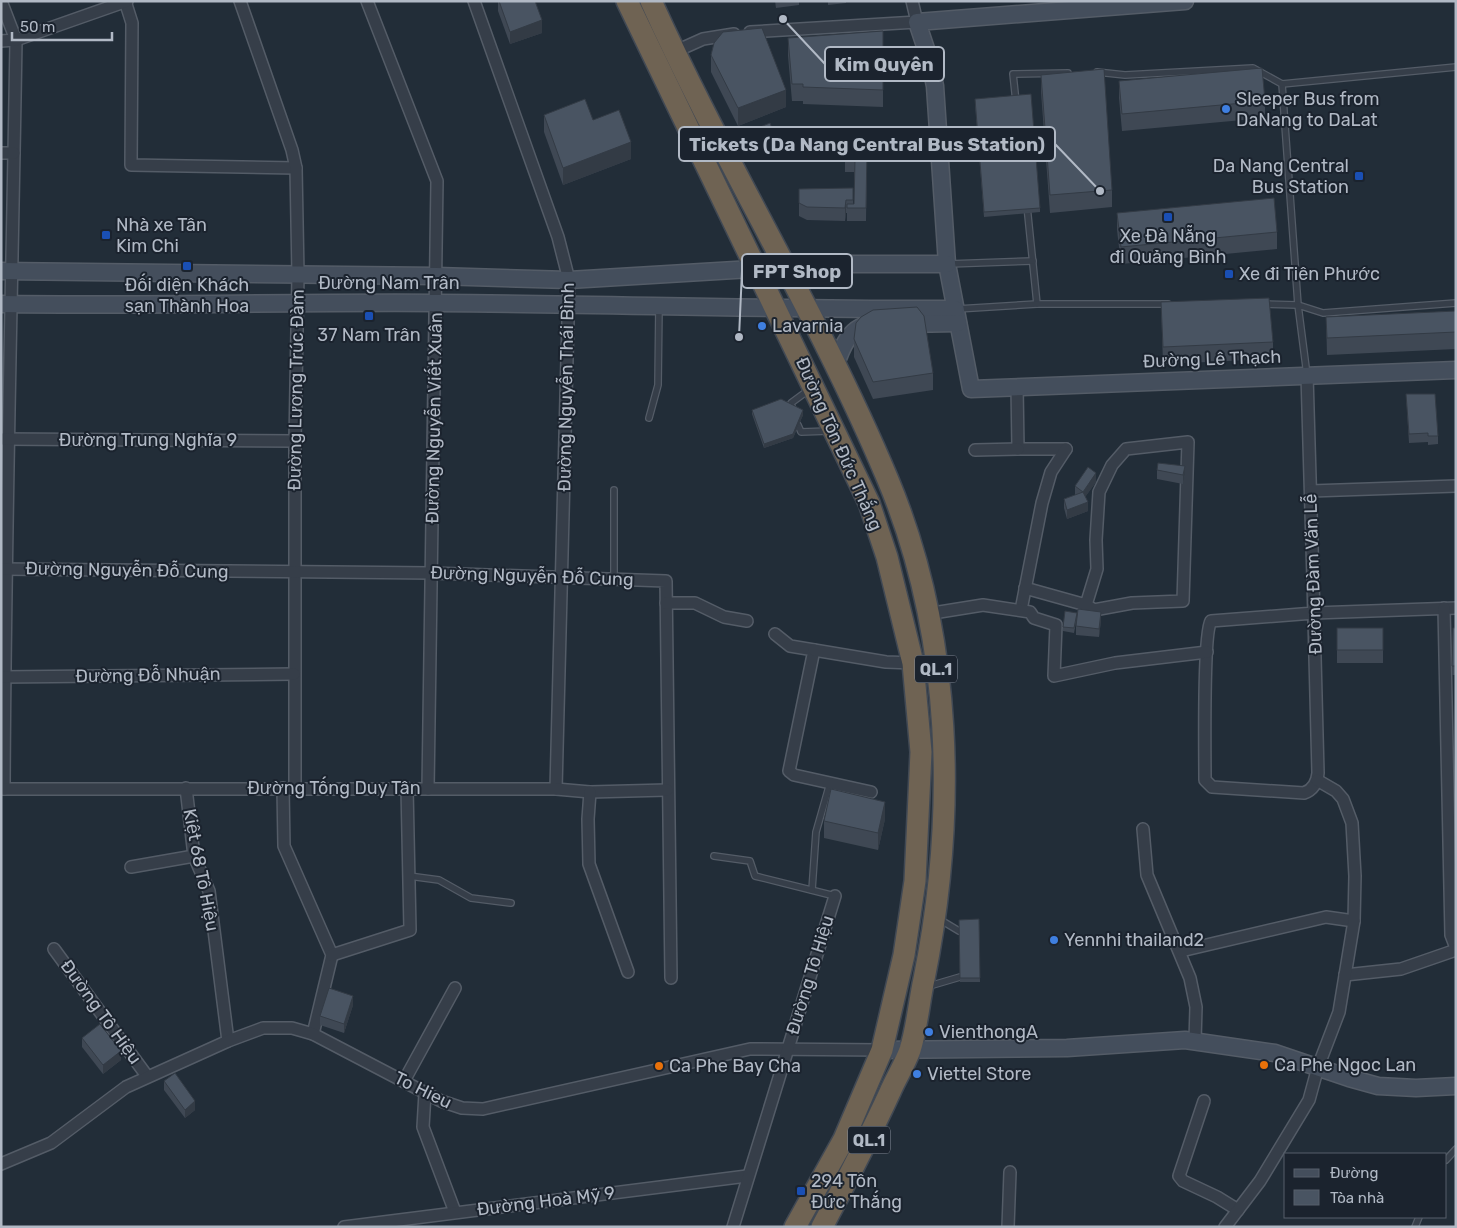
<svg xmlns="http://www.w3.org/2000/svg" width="1457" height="1228" font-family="Rubik,sans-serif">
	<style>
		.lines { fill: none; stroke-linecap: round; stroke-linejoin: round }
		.lane-casing { stroke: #545c67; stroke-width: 8 }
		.street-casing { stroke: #545c67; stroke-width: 14 }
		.secondary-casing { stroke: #545c67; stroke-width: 19 }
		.highway-casing { stroke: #414954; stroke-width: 24 }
		.lane { stroke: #363e49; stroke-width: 5.5 }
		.street { stroke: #363e49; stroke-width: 11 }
		.secondary { stroke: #444e5c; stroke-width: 16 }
		.highway { stroke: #6f6353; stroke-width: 21 }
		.wall { fill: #3f4854 }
		.shaded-wall { fill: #333b45 }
		.building { fill: #495462; stroke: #333b45 }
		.shop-dot { fill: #3f7fe0; stroke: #1b232e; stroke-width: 2 }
		.transit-dot { fill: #1a4fb4; stroke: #1b232e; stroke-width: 2 }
		.food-dot { fill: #e8710a; stroke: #1b232e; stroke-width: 2 }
		.labels { text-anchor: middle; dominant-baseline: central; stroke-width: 4; stroke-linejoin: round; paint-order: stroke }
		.shield { fill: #1b232e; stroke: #848c98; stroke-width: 1 }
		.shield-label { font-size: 16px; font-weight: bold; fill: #b1b9c5 }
		.poi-label { font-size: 18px; fill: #b1b9c5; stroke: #1b232e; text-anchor: start }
		.street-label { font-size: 18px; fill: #b1b9c5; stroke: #1b232e }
		.leader { fill: none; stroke: #b1b9c5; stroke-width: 2 }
		.callout-dot { fill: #b1b9c5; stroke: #1b232e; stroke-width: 2 }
		.callout { fill: #1b232e; stroke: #b1b9c5; stroke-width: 2 }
		.callout-label { font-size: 19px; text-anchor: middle; font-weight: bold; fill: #b1b9c5 }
	</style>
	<rect width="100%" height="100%" fill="#222d38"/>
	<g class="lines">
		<g class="lane-casing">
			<g id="lane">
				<polyline points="1097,72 1125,75 1253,68 1282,84 1298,305 1262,304"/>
				<polyline points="1282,84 1456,67"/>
				<polyline points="1016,102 1013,74 1068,73"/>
				<polyline points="1027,206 1037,304"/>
				<polyline points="948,264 1033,261"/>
				<polyline points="957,309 1037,304 1168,304"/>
				<polyline points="1307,375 1298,305 1323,313 1456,303"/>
				<polyline points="793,410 791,403 810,389"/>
				<polyline points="649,418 658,385 659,306"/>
				<polyline points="798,425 801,432 829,431"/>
				<polyline points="614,578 614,490"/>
				<polyline points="714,856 750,861 755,876 835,896"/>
				<polyline points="409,876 439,880 471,898 511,903"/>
				<polyline points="812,890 816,832 830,783"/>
				<polyline points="939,919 959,931"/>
				<polyline points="926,987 960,977"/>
				<polyline points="1446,1160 1456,1149"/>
				<polyline points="1415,1227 1419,1217"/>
			</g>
		</g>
		<g class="street-casing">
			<g id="street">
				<path d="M1 1 16 40C12 290 5 539 4 789"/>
				<polyline points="125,1 132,23 131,165 296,168"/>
				<polyline points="240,1 292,150 296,168 298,275 295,441 295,788"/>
				<polyline points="367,1 437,181 428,789"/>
				<polyline points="474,1 558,237 569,280 556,789"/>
				<polyline points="750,32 917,22 912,1"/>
				<polyline points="1,41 16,40 127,1"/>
				<polyline points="674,52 703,39 734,34"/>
				<polyline points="1,153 14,153"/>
				<path d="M1307 375 1313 580 1318 773C1317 783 1313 790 1304 793L1212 787 1205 780C1205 756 1203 634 1211 621L1314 613 1456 608"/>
				<polyline points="1017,386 1018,449 1066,449"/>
				<polyline points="2,439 295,441"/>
				<polyline points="975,450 1018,449"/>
				<polyline points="1311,491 1456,486"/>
				<polyline points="1,569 432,573 666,581 671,978"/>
				<polyline points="1025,588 1086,605 1097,569 1096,540 1099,492 1112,465 1126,449 1188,442 1183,601 1132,603 1094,610 1086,605"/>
				<polyline points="666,603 695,603 724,617 747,621"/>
				<polyline points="1444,608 1451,935 1456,948"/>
				<polyline points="1021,610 1042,503 1051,472 1066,449"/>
				<polyline points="927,614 983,605 1030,612 1034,618 1056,625 1054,676 1115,663 1207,652"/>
				<polyline points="775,634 790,646 814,650 789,771 794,775 871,792"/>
				<polyline points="814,650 886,662 913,663"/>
				<polyline points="1,677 294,674"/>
				<polyline points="186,788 194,856 209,891 228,1041"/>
				<polyline points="283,788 284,846 332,955 313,1034"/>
				<polyline points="1,789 556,789 590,792 667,790"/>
				<polyline points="590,792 588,819 589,864 628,972"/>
				<polyline points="1143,829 1147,875 1190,978 1196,1007 1195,1041"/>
				<polyline points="131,867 194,856"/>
				<polyline points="54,949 147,1076"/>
				<polyline points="1181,951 1326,917 1354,921"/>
				<polyline points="332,955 410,930 407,788"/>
				<polyline points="1345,975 1401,969 1456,950"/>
				<polyline points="404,1081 455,988"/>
				<polyline points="425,1093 423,1127 455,1212"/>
				<polyline points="1204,1101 1179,1176 1183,1181 1217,1197 1238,1210"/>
				<polyline points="1,1164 51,1143 126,1087 228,1041 263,1028 292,1028 313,1034 441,1101 462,1108 483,1109 750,1049 882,1050"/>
				<polyline points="344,1227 747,1176"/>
				<polyline points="733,1227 835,896"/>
				<polyline points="1008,1227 1010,1172"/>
				<polyline points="1225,1227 1260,1181 1309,1100 1318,1067 1339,1012 1354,921 1355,876 1352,823 1343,799 1336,791 1317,780"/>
			</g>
		</g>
		<g class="secondary-casing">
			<g id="secondary">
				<polyline points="1185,1 917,22 929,58 935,86 947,264 971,389 1456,370"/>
				<polyline points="1,271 437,276 569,280 833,264 947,264"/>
				<path d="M1 304C147 306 292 302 438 303 610 304 783 310 955 309"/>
				<polyline points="903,324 958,323"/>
				<path d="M835 367C841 349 850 324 874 324"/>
				<polyline points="882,1050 1067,1048 1185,1040 1275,1053 1349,1078 1378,1086 1416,1088 1456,1086"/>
			</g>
		</g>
		<g class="highway-casing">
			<g id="highway">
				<polyline points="627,1 869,503 887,557 913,663 921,752 915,881 904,955 882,1050 844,1139 795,1227"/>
				<path d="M651 1C724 163 819 315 888 480 953 636 957 815 924 979 919 1002 917 1028 910 1050 905 1064 896 1078 890 1092 869 1138 846 1182 822 1227"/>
			</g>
		</g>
		<use href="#lane" class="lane"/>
		<use href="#street" class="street"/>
		<use href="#secondary" class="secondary"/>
		<use href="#highway" class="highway"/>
	</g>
	<g class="wall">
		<polygon points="498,1 535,1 542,33 510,44 498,11"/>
		<polygon points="775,1 799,1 799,5 776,8"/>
		<polygon points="828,1 846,1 846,3 828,5"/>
		<polygon points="883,31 883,107 803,104 803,101 792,101 788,56 788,38"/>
		<polygon points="711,55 786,107 738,126 711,72"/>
		<polygon points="1041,75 1112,190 1112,207 1050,213 1041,92"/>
		<polygon points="1119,81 1265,101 1265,118 1122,131 1119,98"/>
		<polygon points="975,103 1040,208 1040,212 984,217"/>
		<polygon points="544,115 593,120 631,159 563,185 544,132"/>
		<polygon points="745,133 774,143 749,153 745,142"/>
		<polygon points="867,146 866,221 847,221 847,213 846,213 845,221 807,220 799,216 799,189 853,188 853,204 854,204 854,172 845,172 845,159"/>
		<polygon points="1117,213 1277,232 1277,249 1121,264 1117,230"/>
		<polygon points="1161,302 1273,342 1273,359 1163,364"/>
		<polygon points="1456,311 1456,349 1327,355 1326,317"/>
		<polygon points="854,339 933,373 933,390 873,399 854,357"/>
		<polygon points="1406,394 1438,436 1438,444 1428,445 1428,442 1409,443"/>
		<polygon points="752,410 803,415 793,438 764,448 752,414"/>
		<polygon points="1157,470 1185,474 1183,484 1157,479"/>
		<polygon points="1096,482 1085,497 1088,511 1067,519 1064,508 1064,499 1075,495 1075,486"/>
		<polygon points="1077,617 1074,633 1063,631 1063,627"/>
		<polygon points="1101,620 1099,637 1076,635 1076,626"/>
		<rect x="1337" y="628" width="46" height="35"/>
		<polygon points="1453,628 1456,628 1456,675 1452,675"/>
		<polygon points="885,819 878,850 824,838 824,821"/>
		<polygon points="979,919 980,982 960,982 959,920"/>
		<polygon points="353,1005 344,1033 320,1025 320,1016"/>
		<polygon points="82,1038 121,1060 103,1074 82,1047"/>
		<polygon points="164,1081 195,1110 185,1118 164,1090"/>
	</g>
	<g class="shaded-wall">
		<polygon points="542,20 542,33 510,44 510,32"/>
		<polygon points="786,90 786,107 738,126 738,108"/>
		<polygon points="774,134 774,143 749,153 749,144"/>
		<polygon points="631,142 631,159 563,185 563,168"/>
		<polygon points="846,200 846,213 845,221 845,208"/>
		<polygon points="803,410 803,415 793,438 764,448 764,444"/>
		<polygon points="1185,466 1185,474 1183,484 1183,475"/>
		<polygon points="1096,473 1096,482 1083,500 1083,492"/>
		<polygon points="1088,502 1088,511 1067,519 1067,510"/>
		<polygon points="1101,612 1101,620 1099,637 1099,629"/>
		<polygon points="885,802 885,819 878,850 878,833"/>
		<polygon points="353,996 353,1005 344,1033 344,1024"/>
		<polygon points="121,1051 121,1060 103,1074 103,1065"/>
		<polygon points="195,1101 195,1110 185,1118 185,1110"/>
	</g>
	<g class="building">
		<polygon points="499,1 535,1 542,20 510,32"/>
		<polygon points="762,28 786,90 738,108 711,55 714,43 723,32"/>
		<polygon points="883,31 883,90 803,87 803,84 792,84 788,38"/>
		<polygon points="1262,68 1265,101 1122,114 1119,81"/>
		<polygon points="1104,69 1112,190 1050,195 1041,75"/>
		<polygon points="1031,94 1040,208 984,212 975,99"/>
		<polygon points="585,99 593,120 619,110 631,142 563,168 544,115"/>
		<polygon points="770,123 774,134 749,144 745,133"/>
		<polygon points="845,145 867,146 866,208 847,208 847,204 854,204 855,160 845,159"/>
		<polygon points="853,188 853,200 846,200 845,208 807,207 799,203 799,189"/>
		<polygon points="1274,198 1277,232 1121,247 1117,213"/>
		<polygon points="1269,298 1273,342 1163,347 1161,302"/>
		<polygon points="917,307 924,316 933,373 873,382 854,339 856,323 861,317 873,310"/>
		<polygon points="1456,311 1456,332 1327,338 1326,317"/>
		<polygon points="1406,394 1435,394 1438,436 1428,436 1428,433 1409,434"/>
		<polygon points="781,399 803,410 793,434 764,444 752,410"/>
		<polygon points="1158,463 1185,466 1183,475 1157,470"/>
		<polygon points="1088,467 1096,473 1083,492 1075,486"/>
		<polygon points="1083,492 1088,502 1067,510 1064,499"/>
		<polygon points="1078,609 1101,612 1099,629 1076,626"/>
		<polygon points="1065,611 1077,613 1074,628 1063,627"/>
		<rect x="1337" y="628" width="46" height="22"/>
		<polygon points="1453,628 1456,628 1456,666 1452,666"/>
		<polygon points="831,789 885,802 878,833 824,821"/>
		<polygon points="979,919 980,978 960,978 959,920"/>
		<polygon points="329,988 353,996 344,1024 320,1016"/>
		<polygon points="100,1024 121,1051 103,1065 82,1038"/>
		<polygon points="175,1073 195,1101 185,1110 164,1081"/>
	</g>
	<g class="shop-dot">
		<circle cx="1226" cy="109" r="5"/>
		<circle cx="762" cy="326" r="5"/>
		<circle cx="1054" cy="940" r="5"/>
		<circle cx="929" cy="1032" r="5"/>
		<circle cx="917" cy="1074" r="5"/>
	</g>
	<g class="transit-dot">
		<rect x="1354" y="171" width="10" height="10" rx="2.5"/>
		<rect x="1163" y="212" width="10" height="10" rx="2.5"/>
		<rect x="101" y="230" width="10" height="10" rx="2.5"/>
		<rect x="182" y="261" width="10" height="10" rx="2.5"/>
		<rect x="1224" y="269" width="10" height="10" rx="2.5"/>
		<rect x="364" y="311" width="10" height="10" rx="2.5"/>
		<rect x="796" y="1186" width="10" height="10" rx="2.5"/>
	</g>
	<g class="food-dot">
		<circle cx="1264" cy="1065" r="5"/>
		<circle cx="659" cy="1066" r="5"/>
	</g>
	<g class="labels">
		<g class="shield">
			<rect x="915" y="655.5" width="42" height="27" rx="4"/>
			<rect x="848" y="1126.5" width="42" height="27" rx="4"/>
		</g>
		<g class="shield-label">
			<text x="936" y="669">QL.1</text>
			<text x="869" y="1140">QL.1</text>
		</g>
		<g class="poi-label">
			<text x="1236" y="99">Sleeper Bus from<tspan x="1236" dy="21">DaNang to DaLat</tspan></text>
			<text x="1349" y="166" text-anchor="end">Da Nang Central<tspan x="1349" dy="21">Bus Station</tspan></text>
			<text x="116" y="225">Nhà xe Tân<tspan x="116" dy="21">Kim Chi</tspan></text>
			<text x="1168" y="236" text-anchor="middle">Xe Đà Nẵng<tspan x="1168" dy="21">đi Quảng Bình</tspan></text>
			<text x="1239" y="274">Xe đi Tiên Phước</text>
			<text x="187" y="285" text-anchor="middle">Đối diện Khách<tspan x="187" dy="21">sạn Thành Hoa</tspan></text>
			<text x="772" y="326">Lavarnia</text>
			<text x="369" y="335" text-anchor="middle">37 Nam Trân</text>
			<text x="1064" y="940">Yennhi thailand2</text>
			<text x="939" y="1032">VienthongA</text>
			<text x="1274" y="1065">Ca Phe Ngoc Lan</text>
			<text x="669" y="1066">Ca Phe Bay Cha</text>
			<text x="927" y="1074">Viettel Store</text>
			<text x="811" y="1181">294 Tôn<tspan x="811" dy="21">Đức Thắng</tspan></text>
		</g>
		<g class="street-label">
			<text x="389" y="283">Đường Nam Trân</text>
			<text transform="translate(1212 359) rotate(-2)">Đường Lê Thạch</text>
			<text transform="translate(566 387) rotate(-89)">Đường Nguyễn Thái Bình</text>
			<text transform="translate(296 390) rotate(-89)">Đường Lương Trúc Đàm</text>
			<text transform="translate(434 418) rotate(-89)">Đường Nguyễn Viết Xuân</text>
			<text x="148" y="440">Đường Trung Nghĩa 9</text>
			<text transform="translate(839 444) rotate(66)">Đường Tôn Đức Thắng</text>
			<text transform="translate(127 570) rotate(1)">Đường Nguyễn Đỗ Cung</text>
			<text transform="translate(1313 574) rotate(-92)">Đường Đàm Văn Lễ</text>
			<text transform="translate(532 576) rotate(2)">Đường Nguyễn Đỗ Cung</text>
			<text transform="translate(148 675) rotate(-1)">Đường Đỗ Nhuận</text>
			<text x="334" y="788">Đường Tống Duy Tân</text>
			<text transform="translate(201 870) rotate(79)">Kiệt 68 Tô Hiệu</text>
			<text transform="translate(810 975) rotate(-73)">Đường Tô Hiệu</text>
			<text transform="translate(101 1012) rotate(54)">Đường Tô Hiệu</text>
			<text transform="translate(423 1090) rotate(26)">To Hieu</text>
			<text transform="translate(546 1201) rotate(-7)">Đường Hoà Mỹ 9</text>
		</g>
	</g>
	<path class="leader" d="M783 19L825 64M1100 191L1055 144M739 337L742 271"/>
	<g class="callout-dot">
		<circle cx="783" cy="19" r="5"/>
		<circle cx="1100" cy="191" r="5"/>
		<circle cx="739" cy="337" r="5"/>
	</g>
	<g class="callout">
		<rect x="825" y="47" width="119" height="34" rx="5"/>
		<rect x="679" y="127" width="376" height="34" rx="5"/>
		<rect x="742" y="254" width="110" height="34" rx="5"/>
	</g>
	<g class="callout-label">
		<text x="884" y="71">Kim Quyên</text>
		<text x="867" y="151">Tickets (Da Nang Central Bus Station)</text>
		<text x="797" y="278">FPT Shop</text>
	</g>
	<rect width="1457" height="1228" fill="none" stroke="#b1b9c5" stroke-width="5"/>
	<rect x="1284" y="1153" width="162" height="65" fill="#1b232e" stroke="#575f6a"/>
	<rect x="1294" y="1169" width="25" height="8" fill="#444e5c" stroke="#575f6a"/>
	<text x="1330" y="1178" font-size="15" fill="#b1b9c5">Đường</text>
	<rect x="1294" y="1190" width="25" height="15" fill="#495462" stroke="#575f6a"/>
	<text x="1330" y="1203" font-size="15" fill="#b1b9c5">Tòa nhà</text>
	<path d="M12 32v8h100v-8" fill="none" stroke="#b1b9c5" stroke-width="2.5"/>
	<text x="20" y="32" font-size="15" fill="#b1b9c5" stroke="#1b232e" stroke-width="4" paint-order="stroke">50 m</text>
</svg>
